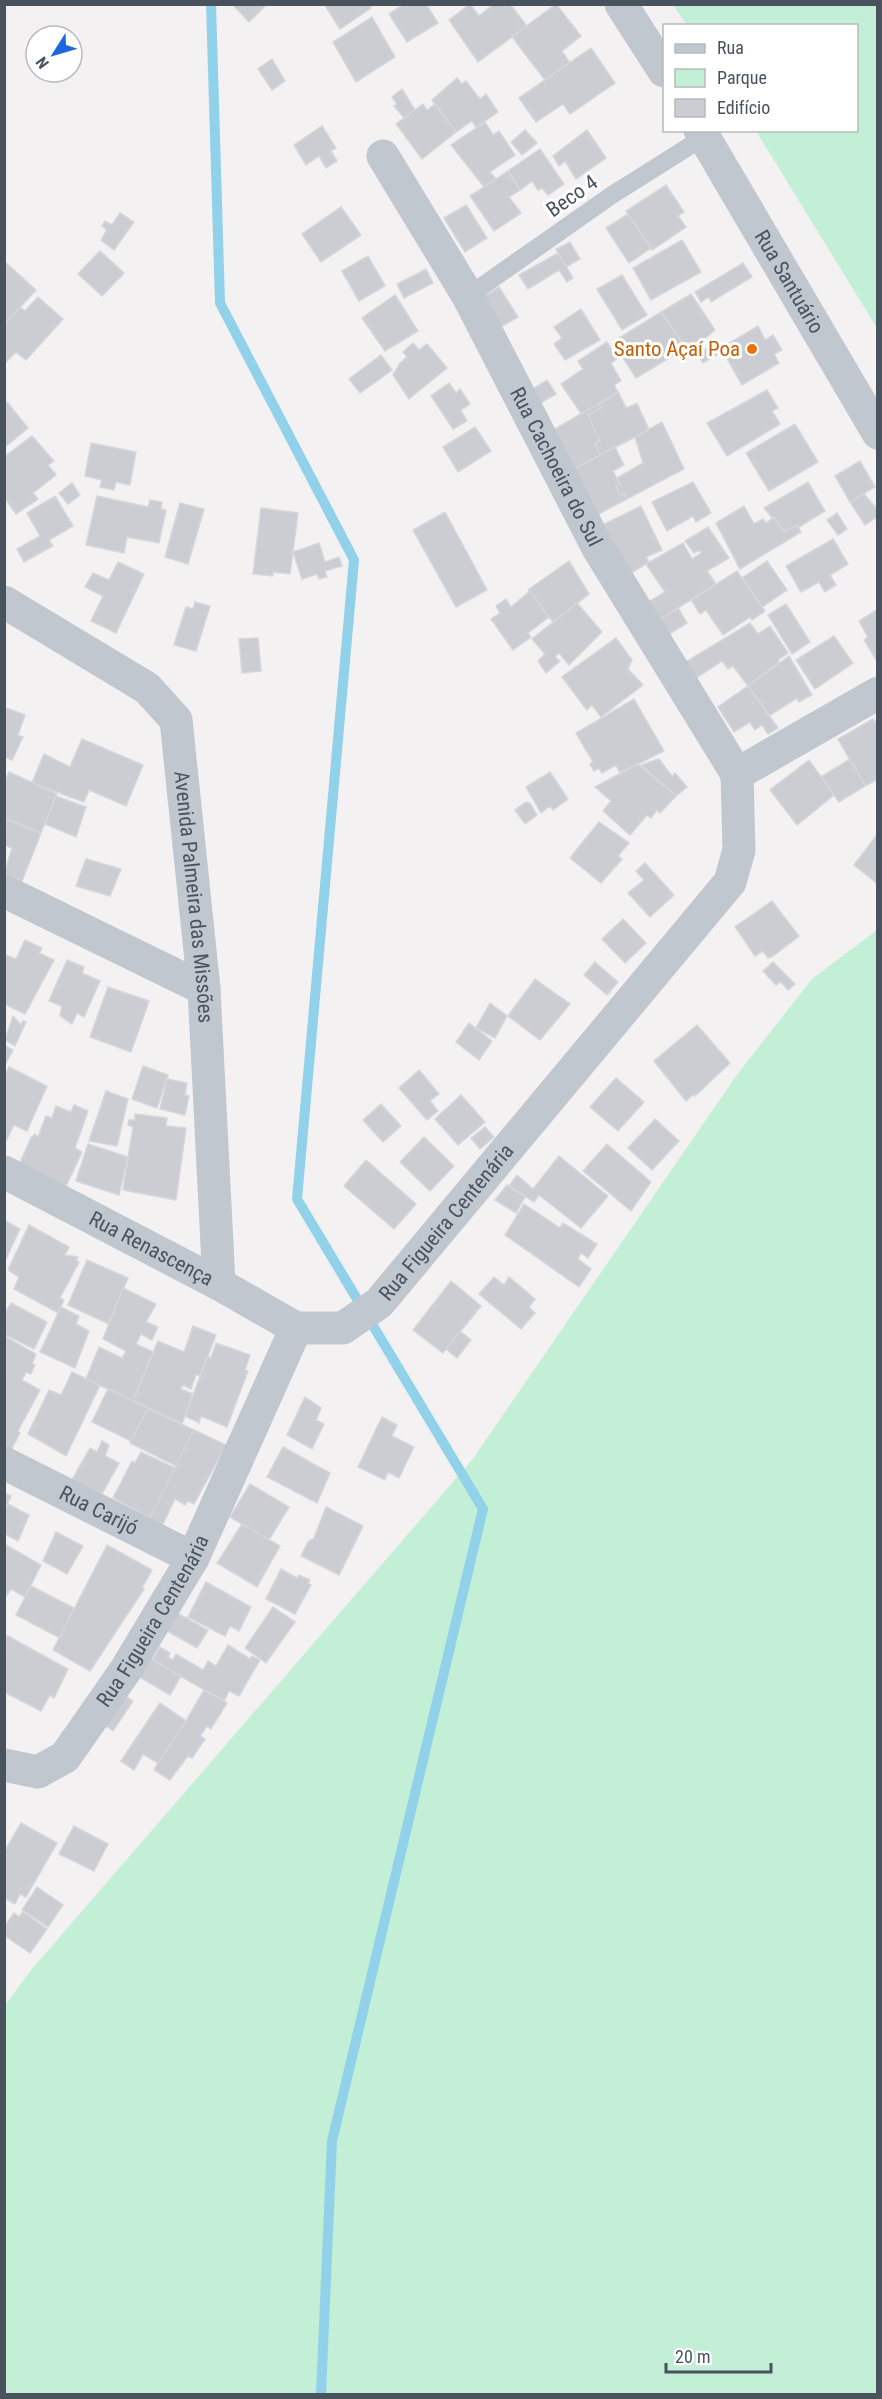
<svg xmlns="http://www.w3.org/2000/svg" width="882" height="2399" font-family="'Roboto Condensed',sans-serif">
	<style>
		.green { fill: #c2efd6 }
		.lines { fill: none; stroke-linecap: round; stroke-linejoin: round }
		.stream { stroke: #91d2ea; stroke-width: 10 }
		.building { fill: #cbcdd3; stroke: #d5d7dc; stroke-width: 1.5 }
		.service { stroke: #c0c7cf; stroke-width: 18 }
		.minor { stroke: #c0c7cf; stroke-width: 33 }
		.tertiary { stroke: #c0c7cf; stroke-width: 33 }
		.food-dot { fill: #e8710a; stroke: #fff; stroke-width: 2 }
		.labels { text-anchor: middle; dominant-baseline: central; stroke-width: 6; stroke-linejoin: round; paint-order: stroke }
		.street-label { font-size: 21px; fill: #49535e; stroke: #fff }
		.food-label { font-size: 21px; fill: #c56008; stroke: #fff; text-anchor: end }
	</style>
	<rect width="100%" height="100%" fill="#f3f1f1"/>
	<g class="green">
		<polygon points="673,5 877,5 877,328 756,131 856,130 856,26 687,25"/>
		<polygon points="877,930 877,2394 5,2394 5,2005 32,1969 472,1460 736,1076 812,979"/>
	</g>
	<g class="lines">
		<polyline class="stream" points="211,4 220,303 354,560 297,1199 483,1509 332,2141 321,2394"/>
	</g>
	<g class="building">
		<polygon points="232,4 267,4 249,22"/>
		<polygon points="324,4 369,4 371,8 340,29"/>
		<polygon points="404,4 426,4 438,23 407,42 389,14"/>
		<polygon points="470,4 479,16 494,4 510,4 527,26 478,62 449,20"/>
		<polygon points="556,4 581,36 562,51 570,63 545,80 512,37"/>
		<polygon points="372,17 395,57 356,82 333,42"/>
		<polygon points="591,48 615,83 570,114 563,104 536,122 519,98"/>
		<polygon points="272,59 285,81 272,90 258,69"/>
		<polygon points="457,78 462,84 466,81 480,99 486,94 498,112 476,127 472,121 456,132 432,100"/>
		<polygon points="402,89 415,110 404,118 394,106 397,104 392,97"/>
		<polygon points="423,104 427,110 435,104 456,132 422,159 396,124"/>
		<polygon points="485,122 493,135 499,131 515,155 490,172 496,179 484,187 451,145"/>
		<polygon points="322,126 336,148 331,151 337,161 326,168 319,156 306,165 294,145"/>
		<polygon points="525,130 537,143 522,155 511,142"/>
		<polygon points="587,130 606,158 576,179 565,161 559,166 553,156"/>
		<polygon points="540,149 564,184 548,195 542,188 538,190 532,181 520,190 508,171"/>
		<polygon points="508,171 520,190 509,197 521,213 494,231 470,196"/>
		<polygon points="666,185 684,212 678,216 686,227 652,250 626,211"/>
		<polygon points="466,205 487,238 465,252 444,218"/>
		<polygon points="341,207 361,235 321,262 302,234"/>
		<polygon points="120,213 134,222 114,250 101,240 107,230 102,226 105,221 112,225"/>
		<polygon points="628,214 651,248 629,263 606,228"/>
		<polygon points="682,240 701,272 651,300 633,268"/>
		<polygon points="570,242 580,259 566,267 556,249"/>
		<polygon points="100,251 124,273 102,296 78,274"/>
		<polygon points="558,253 573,278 567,282 559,270 528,289 519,275"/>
		<polygon points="368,256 385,286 359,301 342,271"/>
		<polygon points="4,261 36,290 4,325"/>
		<polygon points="743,263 752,277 711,302 709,297 701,302 695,292"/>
		<polygon points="426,269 433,283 404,298 397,284"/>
		<polygon points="622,275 647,315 622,330 597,289"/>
		<polygon points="499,287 518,317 495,330 477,301"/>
		<polygon points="691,294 715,330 689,352 661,312"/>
		<polygon points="395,295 418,331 385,351 362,318"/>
		<polygon points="38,297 63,319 26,360 16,352 4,364 4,325 20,307 25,311"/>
		<polygon points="581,309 600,340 565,360 554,344 562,338 554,327"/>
		<polygon points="661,312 686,348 636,378 620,353 626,350 619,338"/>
		<polygon points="758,326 765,340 773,335 782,350 774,354 779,363 742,385 721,348"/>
		<polygon points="607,342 617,359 611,363 621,381 614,385 618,392 582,415 561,384 583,369 578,361"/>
		<polygon points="413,343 419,350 427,344 447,368 409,399 393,375 400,363 407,357 403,352"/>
		<polygon points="712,345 718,354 703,363 697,354"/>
		<polygon points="381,355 392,370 360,393 349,379"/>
		<polygon points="547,380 556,394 534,407 526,393"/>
		<polygon points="449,383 456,393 460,389 470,404 461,410 467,421 453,429 431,396"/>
		<polygon points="767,390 778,408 772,411 780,424 727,456 707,423"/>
		<polygon points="618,392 626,408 637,404 649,430 570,471 550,432"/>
		<polygon points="618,392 626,408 637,404 649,430 600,455 595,443 600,441 588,415 601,408 599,404"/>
		<polygon points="7,402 28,428 4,448 4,404"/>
		<polygon points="662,422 684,469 627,499 624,494 620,496 616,486 620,484 617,478 643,463 635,437"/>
		<polygon points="795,424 818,462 769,491 746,453"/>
		<polygon points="475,427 491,451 458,472 443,447"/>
		<polygon points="32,436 54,461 48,465 56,475 33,493 38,499 16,514 4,497 4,457"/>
		<polygon points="91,443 136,452 130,485 116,482 114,490 100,487 102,480 85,476"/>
		<polygon points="615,447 624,465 613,471 620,484 616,486 620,496 624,494 627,499 593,517 570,471"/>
		<polygon points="860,461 875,487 850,502 835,476"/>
		<polygon points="693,482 711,513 696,522 693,516 667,531 652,502"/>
		<polygon points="808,482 825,511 799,527 797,525 784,532 764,508"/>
		<polygon points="72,483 80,495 68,504 59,493"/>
		<polygon points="864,494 878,510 878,516 865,525 850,502"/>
		<polygon points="55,496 73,526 49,540 53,546 24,562 17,549 40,536 27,513"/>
		<polygon points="97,496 148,507 150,500 162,502 161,509 166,510 159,543 127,537 124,553 86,545"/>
		<polygon points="180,503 204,509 188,564 165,557"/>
		<polygon points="641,506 662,550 646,557 649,562 623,578 598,527"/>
		<polygon points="744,506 754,524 763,519 766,523 774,517 784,532 797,525 801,532 740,569 716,523"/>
		<polygon points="261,508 298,513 290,574 273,572 273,576 253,574"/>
		<polygon points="445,512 487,590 456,607 413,530"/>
		<polygon points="837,513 847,529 838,535 827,520"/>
		<polygon points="708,527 729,558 707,571 716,584 648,627 637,609 665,592 646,564 683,543 692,559 701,553 700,550 694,553 685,541"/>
		<polygon points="833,539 848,564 830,575 836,585 825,592 819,582 801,592 786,566"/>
		<polygon points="319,543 325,562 339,557 342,566 325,571 327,577 319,579 317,574 302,579 293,552"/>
		<polygon points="569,561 589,594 553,622 528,590"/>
		<polygon points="767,561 787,590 762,607 742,578"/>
		<polygon points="118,562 144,574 116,633 91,621 103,596 85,587 93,573 109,580"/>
		<polygon points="737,571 765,611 752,620 750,617 723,635 706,610 700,614 691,600"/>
		<polygon points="530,591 549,617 528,633 531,637 513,650 491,619 500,613 496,606 506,599 511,607"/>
		<polygon points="195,602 210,606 196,651 174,645 186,607 193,609"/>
		<polygon points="577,603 602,632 569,665 559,653 555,657 560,661 546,673 538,661 545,654 532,639"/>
		<polygon points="786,604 810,642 792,654 768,615"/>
		<polygon points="678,608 687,623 660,640 651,626"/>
		<polygon points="878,609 878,663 864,640 868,637 859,621"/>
		<polygon points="750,623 758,634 770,626 788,653 778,660 779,662 748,686 733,666 728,669 722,661 684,686 674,669"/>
		<polygon points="834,636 853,663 815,689 796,660"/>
		<polygon points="258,638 261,671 242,673 239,639"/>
		<polygon points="616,638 632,660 628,669 643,685 601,717 592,705 587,710 562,677"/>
		<polygon points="789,656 812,695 799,702 797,698 769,716 748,686"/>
		<polygon points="748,686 778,728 768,734 762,725 755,730 750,722 734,732 718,707"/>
		<polygon points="634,699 664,751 620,773 616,765 602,773 599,768 594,771 590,764 593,762 576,733"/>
		<polygon points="4,707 25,715 18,735 23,737 12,760 4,757"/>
		<polygon points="873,719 878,725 878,779 865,786 838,739"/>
		<polygon points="82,739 143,765 126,806 89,790 84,802 32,783 44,754 70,767"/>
		<polygon points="659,759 672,776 675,773 687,787 676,796 641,765"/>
		<polygon points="850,759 865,786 839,802 821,777"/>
		<polygon points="809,760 834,795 797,825 770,790"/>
		<polygon points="638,764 676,796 660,813 657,810 651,818 647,815 630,835 603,811 611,801 595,787"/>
		<polygon points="9,772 57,794 41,833 4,818 4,784"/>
		<polygon points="550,772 568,799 553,810 550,806 541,813 526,787"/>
		<polygon points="56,796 86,807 76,837 45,824"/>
		<polygon points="526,802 530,803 537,815 525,824 515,810"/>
		<polygon points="6,819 41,833 22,881 4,874 12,848 4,845"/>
		<polygon points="599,822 629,843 618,856 622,859 601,883 570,858"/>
		<polygon points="876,836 878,837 878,884 854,865"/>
		<polygon points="86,859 121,869 110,896 76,886"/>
		<polygon points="645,863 674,895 650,917 628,893 644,880 636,871"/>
		<polygon points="772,901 799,936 773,956 768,958 763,951 755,956 735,927"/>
		<polygon points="623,919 646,943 625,963 602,939"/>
		<polygon points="25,940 42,948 39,953 54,960 25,1014 4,1004 4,954 16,959"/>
		<polygon points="67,960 84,967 82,973 100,981 84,1017 77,1013 72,1024 60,1016 62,1006 49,1001"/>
		<polygon points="595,962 618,982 607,995 584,975"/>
		<polygon points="773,962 795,984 788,990 781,982 776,985 763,971"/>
		<polygon points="535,979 570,1004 540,1040 508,1016"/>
		<polygon points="108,987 149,1001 131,1052 90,1037"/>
		<polygon points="490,1003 507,1016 495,1038 476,1028"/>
		<polygon points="13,1016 21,1025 23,1021 26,1022 15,1046 5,1040"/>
		<polygon points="469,1023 492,1041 479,1060 456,1042"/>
		<polygon points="697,1025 730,1063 695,1096 694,1094 686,1101 654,1061"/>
		<polygon points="4,1045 13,1050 4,1067"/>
		<polygon points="143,1066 168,1075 157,1108 132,1099"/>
		<polygon points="9,1067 47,1086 27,1131 14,1125 5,1143 4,1078"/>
		<polygon points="419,1070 439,1094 430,1101 438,1111 427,1120 399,1088"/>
		<polygon points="616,1078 644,1102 618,1131 590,1107"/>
		<polygon points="167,1079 187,1083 185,1095 189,1096 185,1115 160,1109"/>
		<polygon points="106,1091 128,1099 117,1146 89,1141"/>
		<polygon points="461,1095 485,1122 458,1145 435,1119"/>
		<polygon points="381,1104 401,1126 383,1142 363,1120"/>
		<polygon points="74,1105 88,1111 75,1148 82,1152 66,1186 20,1163 31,1138 35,1134 38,1137 46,1116 52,1118 56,1106 71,1112"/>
		<polygon points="135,1114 167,1118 166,1126 186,1128 176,1200 123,1190 133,1127 128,1125 129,1120 135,1120"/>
		<polygon points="655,1119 679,1141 652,1170 628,1148"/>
		<polygon points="485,1127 494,1137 480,1149 471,1138"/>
		<polygon points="424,1137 454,1166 430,1191 400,1162"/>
		<polygon points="88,1144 128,1157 119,1195 76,1181"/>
		<polygon points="607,1144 651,1182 631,1211 583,1171"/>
		<polygon points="559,1156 608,1196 581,1228 539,1195 534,1202 509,1186 517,1175 533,1189"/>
		<polygon points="366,1160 416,1204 394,1229 344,1186"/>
		<polygon points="507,1185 525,1197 516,1213 495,1200"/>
		<polygon points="524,1204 560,1228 563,1223 597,1244 588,1258 581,1253 578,1259 591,1269 579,1287 505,1235"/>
		<polygon points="4,1220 20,1229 4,1263"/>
		<polygon points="29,1225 69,1247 65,1255 78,1257 76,1260 79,1262 60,1298 64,1300 58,1313 14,1289 19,1277 8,1270"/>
		<polygon points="87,1260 128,1278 109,1324 68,1305"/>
		<polygon points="494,1277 504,1285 509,1277 535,1299 529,1307 535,1313 521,1329 479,1294"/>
		<polygon points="451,1281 481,1306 443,1353 413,1330"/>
		<polygon points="123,1288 156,1304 146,1322 158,1327 152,1340 141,1334 136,1344 153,1352 133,1401 86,1379 99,1347 122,1358 126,1351 103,1339"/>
		<polygon points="11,1303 47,1322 34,1349 4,1334 4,1315"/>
		<polygon points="61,1307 79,1316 76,1324 89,1331 75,1368 40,1352"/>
		<polygon points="193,1326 216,1335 200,1376 196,1374 191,1389 183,1385 181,1389 193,1394 182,1424 133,1401 158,1341 184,1352"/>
		<polygon points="460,1331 471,1340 457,1358 446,1349"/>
		<polygon points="6,1337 36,1354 32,1364 35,1365 31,1374 26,1372 22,1380 40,1390 18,1431 20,1433 9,1454 4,1452"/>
		<polygon points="216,1343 250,1355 245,1370 248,1371 227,1427 201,1416 199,1423 185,1416 208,1356 211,1358"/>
		<polygon points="72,1372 100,1385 66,1456 28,1434 49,1390 61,1395"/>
		<polygon points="108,1389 148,1408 131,1441 92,1422"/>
		<polygon points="305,1397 321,1408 316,1420 324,1424 312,1449 287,1435"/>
		<polygon points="148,1408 194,1430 176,1466 130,1443"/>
		<polygon points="382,1417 397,1425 392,1436 414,1447 399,1478 388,1472 385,1480 358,1467"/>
		<polygon points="194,1430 226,1445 194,1504 188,1501 185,1505 175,1499 163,1524 149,1519"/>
		<polygon points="102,1441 109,1445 105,1456 119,1463 102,1494 72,1480 90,1448 97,1452"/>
		<polygon points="283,1447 330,1473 317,1503 267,1477"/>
		<polygon points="141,1452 175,1468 150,1518 113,1498 132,1461 135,1463"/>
		<polygon points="250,1484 289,1507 269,1540 230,1517"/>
		<polygon points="4,1493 11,1496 4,1511"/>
		<polygon points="8,1504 29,1515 18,1541 5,1534 4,1538 4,1511"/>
		<polygon points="326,1507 363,1526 339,1575 301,1556 308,1542 314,1538"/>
		<polygon points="242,1524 280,1546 257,1587 217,1563"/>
		<polygon points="56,1532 83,1546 67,1574 43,1561"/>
		<polygon points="6,1545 41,1565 25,1597 11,1589 4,1599"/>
		<polygon points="107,1545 152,1570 142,1588 144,1589 90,1671 53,1650"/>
		<polygon points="281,1569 297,1578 299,1575 310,1580 308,1583 311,1585 295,1614 266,1599"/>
		<polygon points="206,1582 251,1607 239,1631 230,1626 225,1636 188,1617"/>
		<polygon points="31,1586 74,1608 60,1638 16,1615"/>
		<polygon points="273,1607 295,1622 266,1663 245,1648"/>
		<polygon points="177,1613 208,1630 197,1648 164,1629"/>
		<polygon points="6,1635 68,1669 54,1698 50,1695 41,1711 4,1692"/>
		<polygon points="228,1645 250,1659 252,1656 260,1660 239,1696 229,1691 224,1701 152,1660 160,1647 170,1653 168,1657 173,1660 176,1654 203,1670 208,1661 216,1666"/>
		<polygon points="147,1657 181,1676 170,1695 136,1675"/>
		<polygon points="204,1690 227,1703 211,1729 207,1726 200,1736 205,1739 192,1758 188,1756 170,1780 154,1770 158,1763 143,1754 134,1770 121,1761 160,1703 186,1721"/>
		<polygon points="125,1696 133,1701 113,1731 94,1717"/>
		<polygon points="160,1703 186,1721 158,1763 143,1754 134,1770 121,1761"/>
		<polygon points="21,1823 57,1843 26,1897 20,1894 15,1904 4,1898 4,1852"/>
		<polygon points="74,1826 108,1844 94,1871 59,1854"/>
		<polygon points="37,1887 63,1905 48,1927 22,1910"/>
		<polygon points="23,1912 47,1929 30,1953 4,1935 4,1927 14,1913 19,1917"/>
	</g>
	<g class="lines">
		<polyline class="service" points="468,296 612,195 704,137"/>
		<g class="minor">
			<path id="s1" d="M383 156 468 296 598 548 737 774"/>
			<path id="s2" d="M4 602 147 688 176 720 204 989 219 1284"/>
			<polyline points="4,891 204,989"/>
			<path id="s3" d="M4 1172 219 1284 296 1328"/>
			<path id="s4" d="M296 1328H343L379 1303 730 882 739 850 737 774 878 693"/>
			<path id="s5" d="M4 1463 193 1558"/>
			<path id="s6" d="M4 1765 38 1772 65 1757 125 1671 193 1558 296 1328"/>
		</g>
		<g class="tertiary">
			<polyline points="621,4 664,71"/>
			<path id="s7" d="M700 130 878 433"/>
		</g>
	</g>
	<circle class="food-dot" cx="752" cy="349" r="6"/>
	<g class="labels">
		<g class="street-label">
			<text transform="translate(572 196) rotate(-35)">Beco 4</text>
			<text stroke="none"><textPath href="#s7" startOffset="176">Rua Santuário</textPath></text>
			<text stroke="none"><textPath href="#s1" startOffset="356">Rua Cachoeira do Sul</textPath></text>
			<text stroke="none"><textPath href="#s2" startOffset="388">Avenida Palmeira das Missões</textPath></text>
			<text stroke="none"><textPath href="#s4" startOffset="196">Rua Figueira Centenária</textPath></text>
			<text stroke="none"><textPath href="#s3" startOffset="166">Rua Renascença</textPath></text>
			<text stroke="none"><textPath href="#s5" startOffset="106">Rua Carijó</textPath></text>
			<text stroke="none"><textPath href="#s6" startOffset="228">Rua Figueira Centenária</textPath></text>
		</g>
		<g class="food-label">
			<text x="740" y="349">Santo Açaí Poa</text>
		</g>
	</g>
	<rect width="882" height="2399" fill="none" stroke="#49535e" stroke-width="12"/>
	<rect x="663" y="24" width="195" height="108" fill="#ffffff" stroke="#b6babf" stroke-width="1.5"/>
	<rect x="675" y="44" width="30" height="9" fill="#c0c7cf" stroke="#b6babf" stroke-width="1.5"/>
	<text x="717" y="54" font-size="18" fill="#49535e">Rua</text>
	<rect x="675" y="69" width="30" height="18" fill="#c2efd6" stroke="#b6babf" stroke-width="1.5"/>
	<text x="717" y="84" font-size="18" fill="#49535e">Parque</text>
	<rect x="675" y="99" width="30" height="18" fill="#cbcdd3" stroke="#b6babf" stroke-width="1.5"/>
	<text x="717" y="114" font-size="18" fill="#49535e">Edifício</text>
	<g transform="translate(54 54) rotate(233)"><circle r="28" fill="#ffffff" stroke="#b6babf" stroke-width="1.5"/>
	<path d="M0-4.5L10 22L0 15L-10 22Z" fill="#1e66e0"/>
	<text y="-9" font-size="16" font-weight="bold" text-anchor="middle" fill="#49535e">N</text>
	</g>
	<path d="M666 2363v9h105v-9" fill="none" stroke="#49535e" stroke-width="3"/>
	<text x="675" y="2363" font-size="18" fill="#49535e" stroke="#ffffff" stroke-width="4.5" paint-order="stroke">20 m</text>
</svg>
